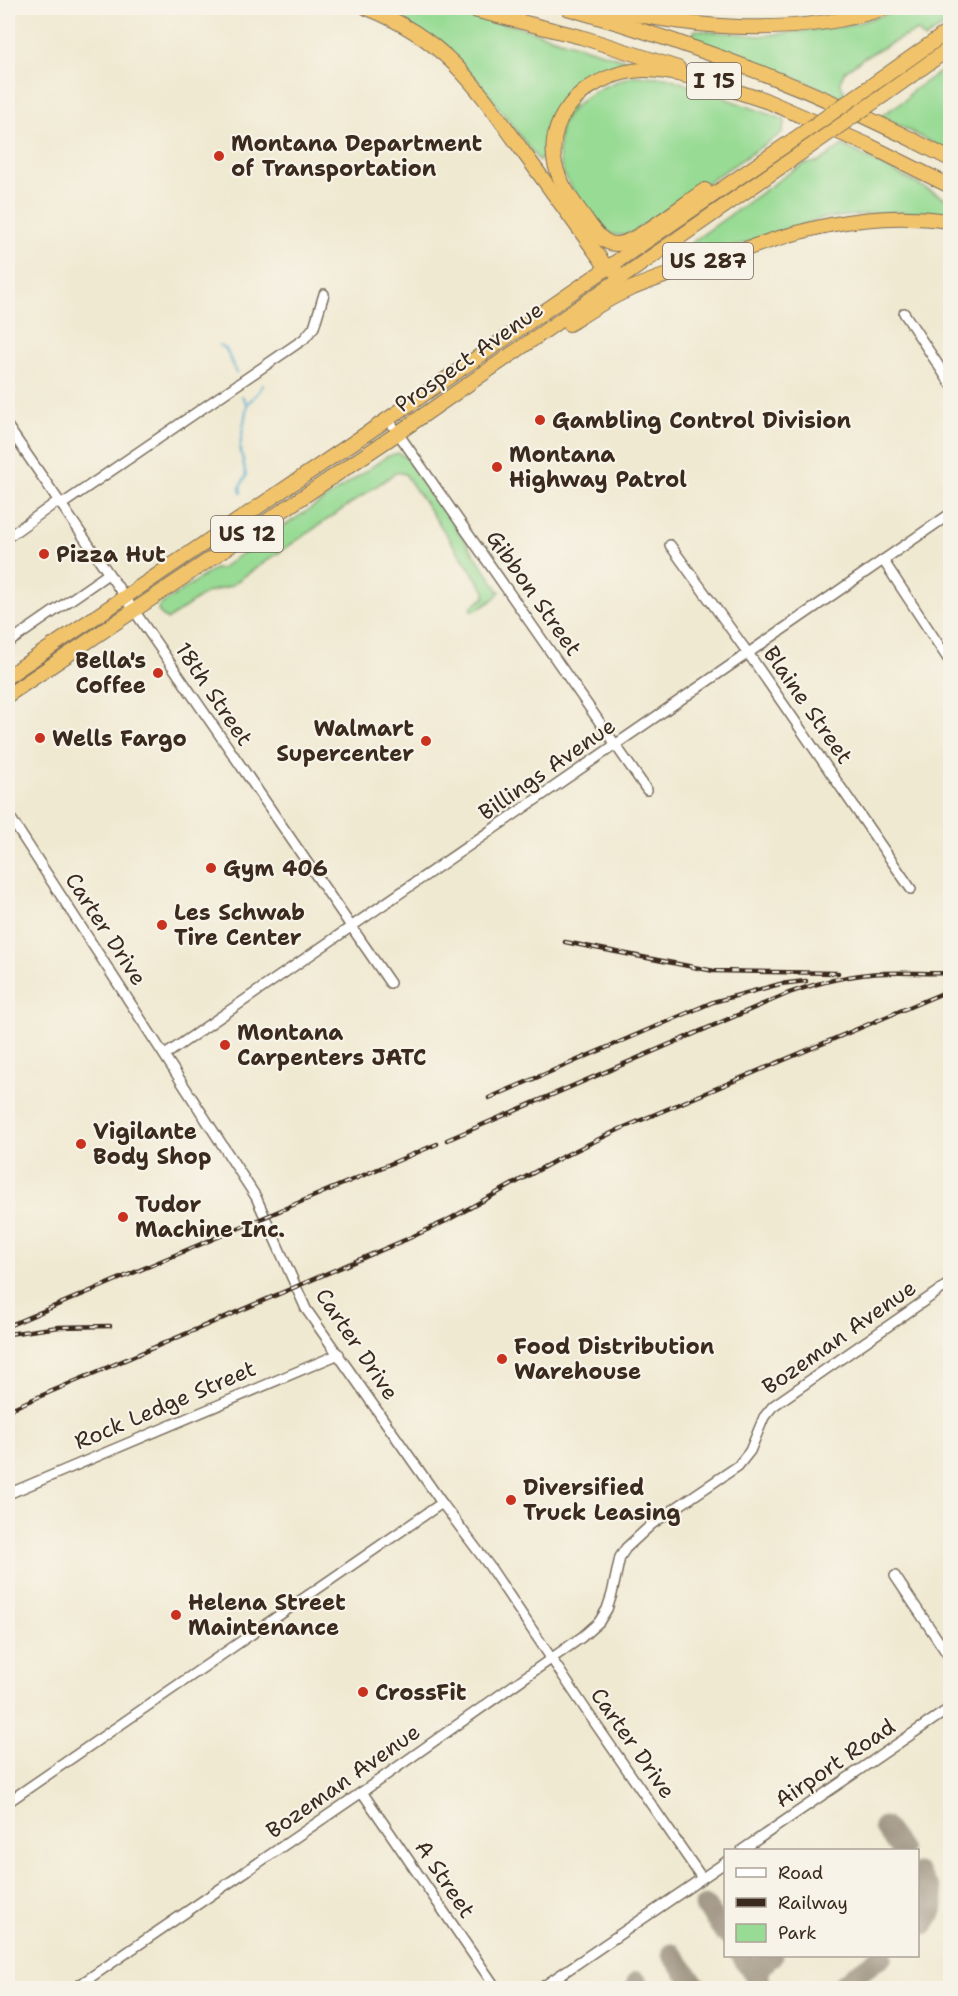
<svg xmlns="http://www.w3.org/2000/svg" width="958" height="1996" font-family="'Shantell Sans',sans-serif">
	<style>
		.green { fill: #98db94; stroke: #6a8259; stroke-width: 1.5 }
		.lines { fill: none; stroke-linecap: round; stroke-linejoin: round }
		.stream { stroke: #4ea9cc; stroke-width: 2 }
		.taxiway { stroke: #968a78; stroke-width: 21 }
		.minor-casing { stroke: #7a6d5d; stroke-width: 12 }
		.highway-casing { stroke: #7a6d5d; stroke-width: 16 }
		.minor { stroke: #fff; stroke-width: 9 }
		.highway { stroke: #f1c36a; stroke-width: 14 }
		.rail-casing { stroke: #3b2a1e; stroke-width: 4.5 }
		.rail { stroke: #f7f3e8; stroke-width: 2; stroke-dasharray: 7; stroke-linecap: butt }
		.highway-bridge-casing { stroke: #7a6d5d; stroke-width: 16; stroke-linecap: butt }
		.highway-bridge { stroke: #f1c36a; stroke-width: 14 }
		.poi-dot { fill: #c8321e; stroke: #f7f3e8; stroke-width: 2 }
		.labels { text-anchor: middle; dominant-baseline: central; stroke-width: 4.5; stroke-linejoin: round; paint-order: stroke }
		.shield { fill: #f7f3e8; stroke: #73665b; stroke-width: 1.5 }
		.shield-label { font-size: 21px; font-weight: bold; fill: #3b2a1e }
		.poi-label { font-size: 22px; font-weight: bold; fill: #3b2a1e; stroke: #f7f3e8; text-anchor: start }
		.street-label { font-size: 22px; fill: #3b2a1e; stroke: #f7f3e8 }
	</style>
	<rect width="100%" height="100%" fill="#f7f3e8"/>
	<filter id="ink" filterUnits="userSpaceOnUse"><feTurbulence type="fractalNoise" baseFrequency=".0167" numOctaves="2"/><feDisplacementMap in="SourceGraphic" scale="12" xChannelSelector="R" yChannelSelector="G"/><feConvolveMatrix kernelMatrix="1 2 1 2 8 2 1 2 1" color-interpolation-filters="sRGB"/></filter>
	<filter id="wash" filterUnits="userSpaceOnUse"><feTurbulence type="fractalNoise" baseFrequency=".008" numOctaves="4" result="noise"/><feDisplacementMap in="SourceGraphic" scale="24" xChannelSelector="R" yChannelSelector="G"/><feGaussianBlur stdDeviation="1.35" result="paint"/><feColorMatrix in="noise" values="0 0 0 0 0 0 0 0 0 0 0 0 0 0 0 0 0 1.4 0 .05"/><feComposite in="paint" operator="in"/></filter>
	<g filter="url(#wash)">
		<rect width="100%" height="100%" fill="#f0e9d1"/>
		<g class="green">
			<polygon points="382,8 442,8 518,27 635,63 633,66 581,87 550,154 539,161 477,79 447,51"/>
			<polygon points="907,8 950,8 950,22 924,39 918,31 903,37 865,57 845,71 840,82 846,96 842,98 765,65 691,39 695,30 760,36 847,26"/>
			<polygon points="950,65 950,152 881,116 905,100 912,91"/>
			<path d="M632 76 666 77 785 120 782 133 633 232C626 234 621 236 615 235 596 230 564 181 560 162 558 151 559 130 564 121 579 95 605 85 632 76Z"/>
			<polygon points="843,145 950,201 950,215 938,213 892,212 824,218 780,231 670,269 670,264 695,240 792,171 805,164 819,162"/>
			<path d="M398 453 407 458 417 470 496 586 498 591H500C496 599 482 608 473 611L471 607 485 597V591L405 474 397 472 230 586 206 593 167 620 158 611 159 606 214 569H221L238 556 324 500 386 457Z"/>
		</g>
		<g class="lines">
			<g class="stream">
				<polyline points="219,345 226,349 236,373"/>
				<polyline points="242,396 247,404"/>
				<path d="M241 493 240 487 246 476 240 446 247 405C252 397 259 394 263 385"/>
			</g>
			<g class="taxiway">
				<polyline points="884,1827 901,1850"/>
				<path d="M918 1873C931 1891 941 1902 925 1924"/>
				<polyline points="705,1906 726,1934"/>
				<polyline points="672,1954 698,1988"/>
				<polyline points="741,1956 764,1988"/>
				<polyline points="759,1981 759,1968 772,1956"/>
				<polyline points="637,1982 642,1988"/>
				<polyline points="838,1988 882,1956"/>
			</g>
		</g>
	</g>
	<g filter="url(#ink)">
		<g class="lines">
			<g class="minor-casing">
				<g id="minor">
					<polyline points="904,313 950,383"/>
					<polyline points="388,419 647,790"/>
					<polyline points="8,427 390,983"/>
					<polyline points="61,505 304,339 314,327 324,294"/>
					<polyline points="8,537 58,501"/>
					<polyline points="670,545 748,653 911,889"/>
					<polyline points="883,560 950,662"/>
					<polyline points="8,643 108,574"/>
					<polyline points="8,814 256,1197 306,1309 442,1503 490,1567 588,1713 702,1878"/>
					<polyline points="165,1055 950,514"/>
					<polyline points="8,1494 339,1354"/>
					<polyline points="895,1576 950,1658"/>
					<polyline points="362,1792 496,1988"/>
					<polyline points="8,1802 442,1503"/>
					<polyline points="742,1850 950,1708"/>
					<polyline points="75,1988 362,1792 582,1637 599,1622 607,1609 612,1594 620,1557 626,1548 652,1524 738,1466 750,1451 764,1417 773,1406 950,1283"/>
					<polyline points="541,1988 726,1862"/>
				</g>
			</g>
			<g class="highway-casing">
				<g id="highway">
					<path d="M367 8C446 39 477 87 524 153 551 190 578 227 604 264L616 272"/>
					<polyline points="466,8 581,37 678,68"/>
					<path d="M567 8C699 45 829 95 950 159"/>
					<path d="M605 8C697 29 794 38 885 8"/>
					<polyline points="868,88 950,30"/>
					<polyline points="884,95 950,48"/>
					<polyline points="758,97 868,145 950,186"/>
					<path d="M705 190C686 202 636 243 617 244 603 245 593 229 586 219 574 203 560 185 555 164 544 111 594 72 643 70 679 69 730 90 766 101"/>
					<path d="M569 324C588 312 607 299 628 290 657 277 688 268 719 258 800 230 863 209 950 221"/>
					<polyline points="8,676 388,419 793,140"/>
					<polyline points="8,695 398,433 808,148"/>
				</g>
			</g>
			<use href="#minor" class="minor"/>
			<use href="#highway" class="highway"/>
			<g class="rail-casing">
				<g id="rail">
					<polyline points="565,942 714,971 838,973"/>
					<polyline points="489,1098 713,1002 780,984 806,981"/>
					<path d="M447 1140 789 993C820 982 852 974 885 973 907 972 929 974 950 973"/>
					<polyline points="8,1326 437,1144"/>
					<polyline points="8,1334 59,1327 110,1326"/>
					<polyline points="8,1410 405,1240 446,1221 562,1157 620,1129 950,990"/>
				</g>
			</g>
			<use href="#rail" class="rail"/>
			<g class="highway-bridge-casing">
				<g id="highway-bridge">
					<polyline points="793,140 868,88"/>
					<polyline points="808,148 884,95"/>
				</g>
			</g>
			<use href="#highway-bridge" class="highway-bridge"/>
		</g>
	</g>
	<g class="poi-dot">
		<circle cx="219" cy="156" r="6"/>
		<circle cx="540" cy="420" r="6"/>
		<circle cx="497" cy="467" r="6"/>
		<circle cx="44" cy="554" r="6"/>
		<circle cx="158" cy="673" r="6"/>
		<circle cx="40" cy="738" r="6"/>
		<circle cx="426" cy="741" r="6"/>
		<circle cx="211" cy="868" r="6"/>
		<circle cx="162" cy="925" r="6"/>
		<circle cx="225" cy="1045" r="6"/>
		<circle cx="81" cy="1144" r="6"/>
		<circle cx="123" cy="1217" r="6"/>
		<circle cx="502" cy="1359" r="6"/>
		<circle cx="511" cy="1500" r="6"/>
		<circle cx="176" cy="1615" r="6"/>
		<circle cx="363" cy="1692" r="6"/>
	</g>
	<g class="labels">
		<g class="shield">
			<rect x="687" y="63" width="54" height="36" rx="4.5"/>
			<rect x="663" y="243" width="90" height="36" rx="4.5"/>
			<rect x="211" y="516" width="72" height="36" rx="4.5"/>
		</g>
		<g class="shield-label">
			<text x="714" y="81">I 15</text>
			<text x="708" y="261">US 287</text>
			<text x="247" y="534">US 12</text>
		</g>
		<g class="poi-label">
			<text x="231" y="143">Montana Department<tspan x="231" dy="25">of Transportation</tspan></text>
			<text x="552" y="420">Gambling Control Division</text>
			<text x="509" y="454">Montana<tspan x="509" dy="25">Highway Patrol</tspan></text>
			<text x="56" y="554">Pizza Hut</text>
			<text x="146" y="660" text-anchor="end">Bella's<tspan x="146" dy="25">Coffee</tspan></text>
			<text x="414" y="728" text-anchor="end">Walmart<tspan x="414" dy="25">Supercenter</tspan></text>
			<text x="52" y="738">Wells Fargo</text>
			<text x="223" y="868">Gym 406</text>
			<text x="174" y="912">Les Schwab<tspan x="174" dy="25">Tire Center</tspan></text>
			<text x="237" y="1032">Montana<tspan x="237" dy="25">Carpenters JATC</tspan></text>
			<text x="93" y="1131">Vigilante<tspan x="93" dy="25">Body Shop</tspan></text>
			<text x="135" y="1204">Tudor<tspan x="135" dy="25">Machine Inc.</tspan></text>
			<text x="514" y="1346">Food Distribution<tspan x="514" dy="25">Warehouse</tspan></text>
			<text x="523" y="1487">Diversified<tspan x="523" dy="25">Truck Leasing</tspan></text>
			<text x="188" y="1602">Helena Street<tspan x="188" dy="25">Maintenance</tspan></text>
			<text x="375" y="1692">CrossFit</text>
		</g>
		<g class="street-label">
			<text transform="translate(469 357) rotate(-35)">Prospect Avenue</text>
			<text transform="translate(534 593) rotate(55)">Gibbon Street</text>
			<text transform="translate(214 694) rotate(56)">18th Street</text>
			<text transform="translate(808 705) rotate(55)">Blaine Street</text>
			<text transform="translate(547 769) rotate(-35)">Billings Avenue</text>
			<text transform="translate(106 929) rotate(57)">Carter Drive</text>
			<text transform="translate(839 1337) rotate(-35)">Bozeman Avenue</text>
			<text transform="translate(357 1344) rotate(56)">Carter Drive</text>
			<text transform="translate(165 1405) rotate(-23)">Rock Ledge Street</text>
			<text transform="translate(633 1743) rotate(55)">Carter Drive</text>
			<text transform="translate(835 1763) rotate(-34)">Airport Road</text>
			<text transform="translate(343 1781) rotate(-35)">Bozeman Avenue</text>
			<text transform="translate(445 1879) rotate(56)">A Street</text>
		</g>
	</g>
	<rect width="958" height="1996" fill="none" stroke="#f7f3e8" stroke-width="30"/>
	<rect x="724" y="1849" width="195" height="108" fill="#f7f3e8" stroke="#aca397" stroke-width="1.5"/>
	<rect x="736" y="1868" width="30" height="9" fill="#ffffff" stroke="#aca397" stroke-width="1.5"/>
	<text x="778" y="1879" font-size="18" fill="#3b2a1e">Road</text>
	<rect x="736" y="1898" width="30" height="9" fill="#3b2a1e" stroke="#aca397" stroke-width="1.5"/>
	<text x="778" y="1909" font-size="18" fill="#3b2a1e">Railway</text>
	<rect x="736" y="1924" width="30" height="18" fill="#98db94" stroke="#aca397" stroke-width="1.5"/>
	<text x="778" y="1939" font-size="18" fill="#3b2a1e">Park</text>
</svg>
